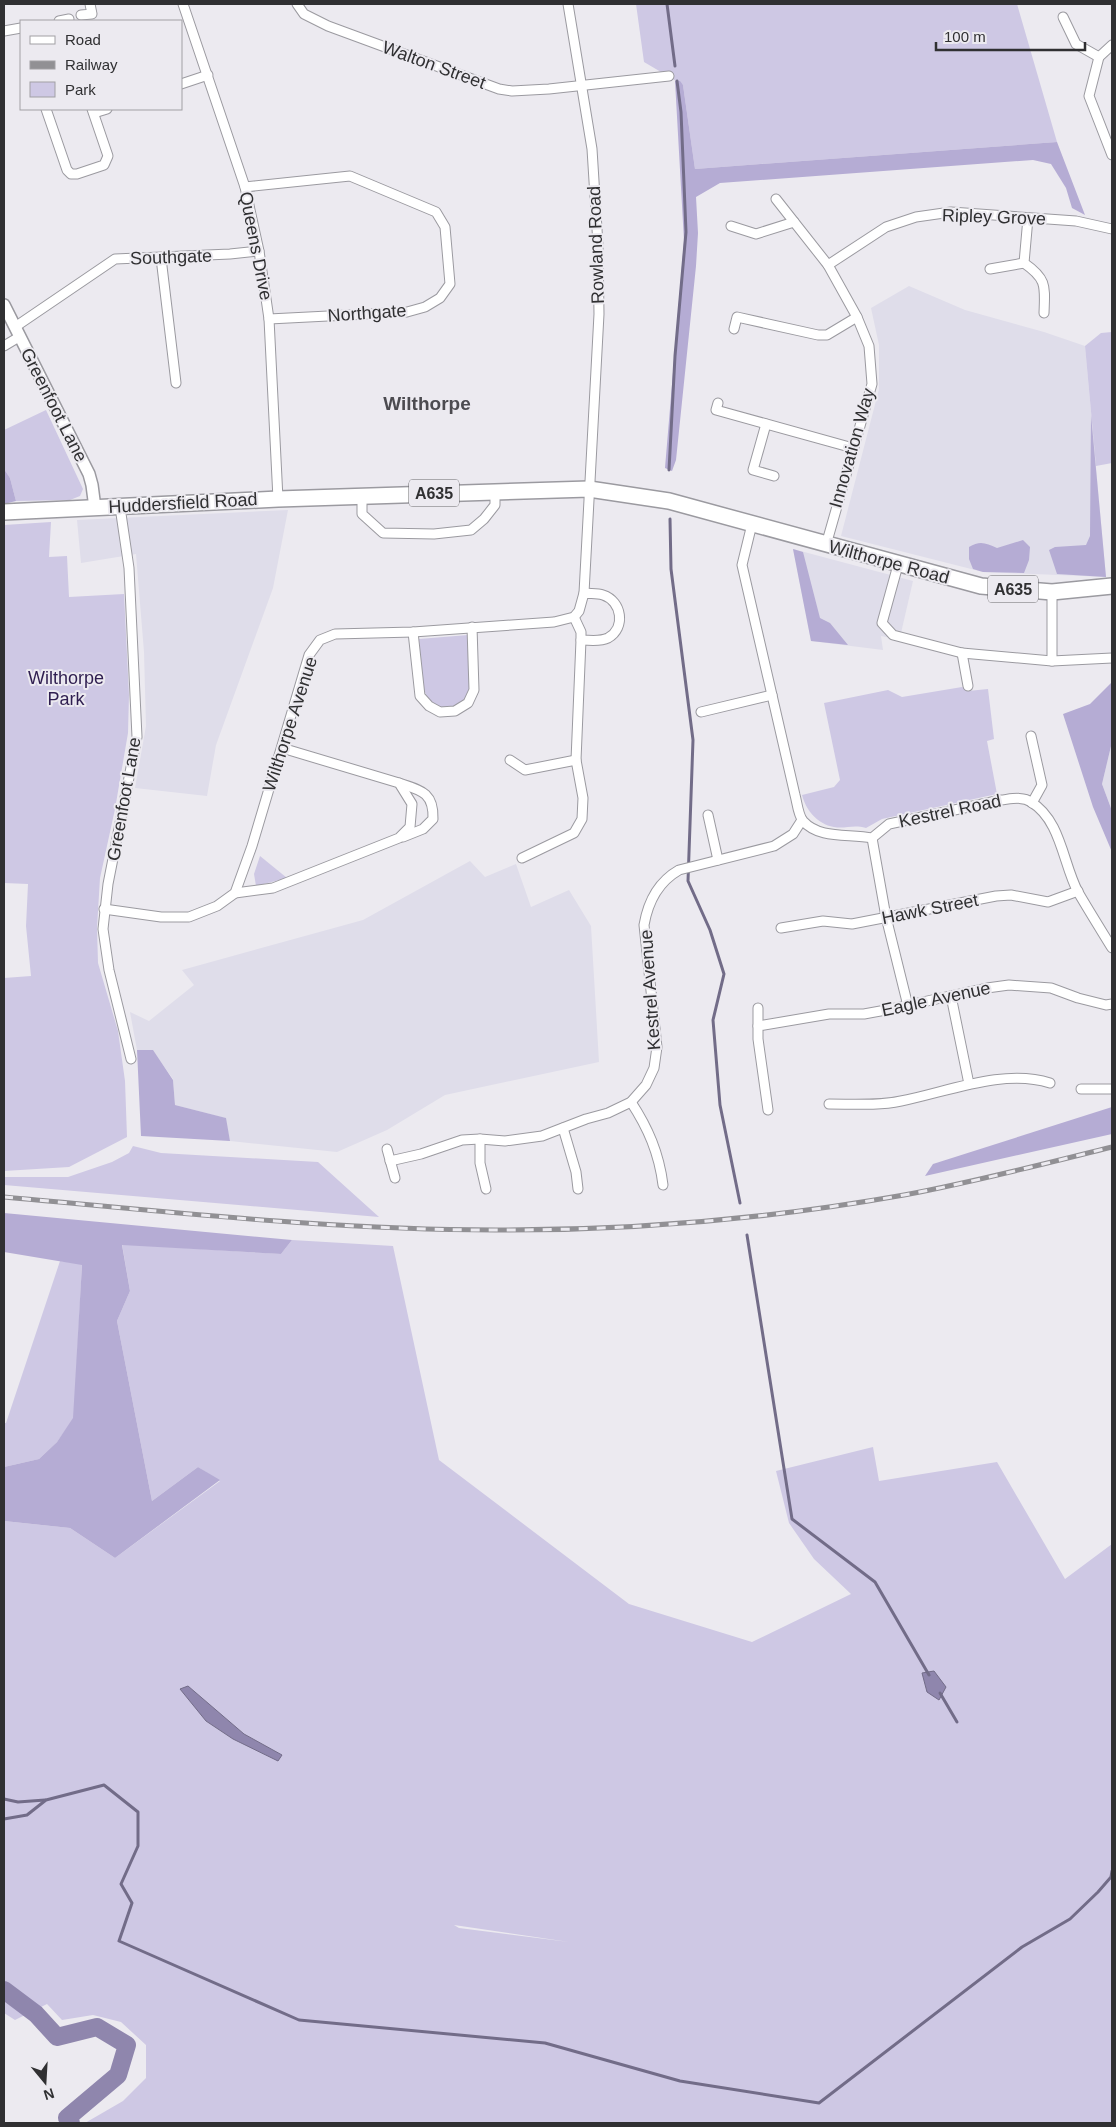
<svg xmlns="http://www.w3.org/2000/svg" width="1116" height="2127" font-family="Arial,sans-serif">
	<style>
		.built { fill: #dfddea }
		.green { fill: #cec8e4; fill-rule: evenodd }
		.forest { fill: #b5acd4 }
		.water { fill: #8f86ad; stroke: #726c88 }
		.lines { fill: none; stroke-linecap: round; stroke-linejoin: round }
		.stream { stroke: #726c88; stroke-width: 3 }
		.river { stroke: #8f86ad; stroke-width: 18 }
		.minor-casing { stroke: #9b9aa0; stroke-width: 11 }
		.tertiary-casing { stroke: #9b9aa0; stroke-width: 14 }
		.trunk-casing { stroke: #9b9aa0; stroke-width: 18 }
		.minor { stroke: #fff; stroke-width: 9 }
		.tertiary { stroke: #fff; stroke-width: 11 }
		.trunk { stroke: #fff; stroke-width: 15 }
		.rail-casing { stroke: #919094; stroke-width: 5 }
		.rail { stroke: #eceaf0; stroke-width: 3; stroke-dasharray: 9; stroke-linecap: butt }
		.labels { text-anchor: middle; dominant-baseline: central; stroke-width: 4; stroke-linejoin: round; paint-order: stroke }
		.shield { fill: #eceaf0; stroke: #68686b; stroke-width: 1 }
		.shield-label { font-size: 16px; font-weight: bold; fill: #303032 }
		.street-label { font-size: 18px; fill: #303032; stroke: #eceaf0 }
		.park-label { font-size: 18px; fill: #2f1e50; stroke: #eceaf0 }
		.neighbourhood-label { font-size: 19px; font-weight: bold; fill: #4c4b50; stroke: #eceaf0 }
	</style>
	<rect width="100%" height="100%" fill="#eceaf0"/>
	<g class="built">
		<polygon points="909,286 965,310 1044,332 1085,346 1106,577 983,572 841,536 879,389 879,345 871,308"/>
		<polygon points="288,510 273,588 216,745 207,796 135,788 146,726 144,652 136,554 81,563 77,520"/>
		<polygon points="793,549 913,581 901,633 891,638 881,636 883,650 811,641"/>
		<polygon points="1112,742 1112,811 1102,784"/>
		<polygon points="470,861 485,877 516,864 531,907 569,890 591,926 599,1062 445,1095 387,1130 337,1152 230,1141 225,1118 175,1105 173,1079 153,1051 137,1050 130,1012 149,1021 194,985 182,970 363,920"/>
	</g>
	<g class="green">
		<polygon points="636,4 1017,4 1057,142 695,169 683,85 644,62"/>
		<polygon points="1112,332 1112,463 1096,466 1085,346 1101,333"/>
		<polygon points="46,410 83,489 80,496 70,500 16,501 10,478 4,469 4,430"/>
		<polygon points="51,522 49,557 67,556 69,597 124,594 129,695 128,733 115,809 100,878 97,928 98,963 118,1031 125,1081 127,1137 69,1167 4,1171 4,978 31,976 26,926 28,884 4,883 4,525"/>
		<path d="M468 635C468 647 473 679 471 689 469 696 460 706 452 707 416 713 421 664 419 639Z"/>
		<path d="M962 687 968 691 988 689 994 739 987 741 997 794 882 819 866 828C853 824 846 829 834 827 817 824 806 810 802 795L834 787 840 780 824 703 888 690 902 697Z"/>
		<polygon points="260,856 287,878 256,886 254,874"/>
		<polygon points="133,1146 161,1153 318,1162 379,1217 4,1185 4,1177 68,1177 112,1162 129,1153"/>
		<path d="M292 1240 393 1246 439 1460 629 1604 752 1642 851 1594 814 1559 789 1523 776 1471 873 1447 879 1481 997 1462 1065 1579 1112 1544V2123H85L123 2101 146 2078V2045L121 2022 93 2015 62 2020 47 2004 15 2020 4 2013V1521L70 1528 115 1558 220 1481 198 1467 152 1501 117 1321 130 1291 122 1244 281 1254ZM188 1686 244 1734 282 1755 278 1760 233 1739 206 1721ZM454 1925 569 1942 459 1928Z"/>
		<polygon points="60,1261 82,1264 74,1418 57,1442 39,1459 4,1467 4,1423 6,1423"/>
	</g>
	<g class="forest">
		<polygon points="675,81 680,81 683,85 695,169 1057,142 1085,215 1072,208 1066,188 1051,164 1033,160 720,183 696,197 698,233 696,266 676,460 672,471 665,468 684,241"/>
		<polygon points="1091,415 1106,577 1057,574 1049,550 1055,547 1086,545 1090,536"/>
		<polygon points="4,469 10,478 16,501 4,504"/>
		<path d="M1023 540 1030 547 1029 560 1024 573 983 572 973 569 969 559V547C980 540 986 543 997 548Z"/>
		<polygon points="793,549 803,552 820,618 830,623 848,645 811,641"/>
		<polygon points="1112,682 1112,742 1102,784 1112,811 1112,852 1093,807 1063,714 1090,704"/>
		<polygon points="137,1050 153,1050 173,1080 175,1105 226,1118 230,1141 141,1136"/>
		<polygon points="1112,1107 1112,1134 925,1176 933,1164"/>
		<polygon points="4,1213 292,1240 281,1254 122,1245 130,1291 117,1321 152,1501 198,1467 220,1480 115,1558 70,1528 4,1521 4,1467 39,1459 57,1442 73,1418 82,1265 4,1252"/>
	</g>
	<g class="water">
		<polygon points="934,1671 946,1687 939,1700 927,1692 922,1673"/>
		<polygon points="188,1686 244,1734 282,1755 278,1761 233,1739 206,1721 180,1689"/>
	</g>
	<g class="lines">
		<g class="stream">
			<polyline points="667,4 675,66"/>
			<polyline points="669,470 675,356 686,232 681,112 677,81"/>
			<polyline points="670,519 671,569 693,740 688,881 710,930 724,974 713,1020 720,1105 740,1203"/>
			<polyline points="747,1235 792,1519 875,1582 929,1675"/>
			<polyline points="940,1693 957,1722"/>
			<polyline points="4,1799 18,1802 45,1800"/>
			<polyline points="4,1819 27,1815 46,1800 104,1785 138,1812 138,1846 121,1884 132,1903 119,1941 299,2020 545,2043 680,2081 819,2103 1022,1947 1070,1919 1098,1892 1111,1877 1112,1871"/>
		</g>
		<polyline class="river" points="4,1990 36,2014 57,2037 97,2027 127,2045 118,2075 67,2118 71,2123"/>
		<g class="minor-casing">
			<g id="minor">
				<polyline points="183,4 245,187 259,251 269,319 278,499"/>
				<polyline points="297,4 304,14 328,26 499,89 512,91 549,89 669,76"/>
				<polyline points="81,15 92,14 90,4"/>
				<polyline points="1063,17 1076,44 1099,57"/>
				<polyline points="59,21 69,19"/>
				<polyline points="4,31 21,28"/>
				<polyline points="1112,45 1099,57 1089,96 1112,155"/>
				<polyline points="181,84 208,75"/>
				<polyline points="46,109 67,170 71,174 77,174 104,165 108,156 92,109"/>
				<polyline points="94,113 107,109"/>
				<polyline points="245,187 350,176 436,212 445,227 450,284 440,298 425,307 407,312 269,319"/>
				<polyline points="776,199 828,265 857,317 869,346 872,384 826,545"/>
				<path d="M1028 218 1024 263C1047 279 1045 286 1044 313"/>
				<polyline points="731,226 756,234 794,222"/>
				<polyline points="161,258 176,383"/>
				<polyline points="828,265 886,227 916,217 951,212 1076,221 1112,229"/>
				<polyline points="990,269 1024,263"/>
				<polyline points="15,327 115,259 230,254 259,251"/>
				<polyline points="734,329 737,317 818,335 827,335 857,317"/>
				<polyline points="4,346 19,337"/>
				<polyline points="718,403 716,410 853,448"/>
				<polyline points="766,424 753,470 774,476"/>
				<polyline points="362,497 362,514 383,533 434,534 471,530 484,519 495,505 495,491"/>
				<polyline points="120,507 129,568 137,737 108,884 103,929 109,970 131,1059"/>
				<path d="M752 524 742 565 795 795C797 802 798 815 803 821 820 840 850 833 872 838L889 824 1001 800C1011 799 1023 796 1031 802 1061 820 1063 864 1078 892 1089 911 1101 930 1112 948"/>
				<polyline points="898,565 882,623 893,635 962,653 1052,661 1112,658"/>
				<polyline points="1052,592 1052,661"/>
				<path d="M574 617 581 632V640C590 640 600 642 608 638 626 628 622 601 603 595 597 593 590 594 584 593"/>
				<polyline points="413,632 420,696 429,706 440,712 455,711 468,703 474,690 472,627"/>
				<polyline points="962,653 968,686"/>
				<polyline points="701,712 772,695"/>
				<polyline points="1031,736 1042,785 1032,803"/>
				<polyline points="510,760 525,770 576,760"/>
				<path d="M399 783C420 790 434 792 433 819L423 829 403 837"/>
				<polyline points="708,815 718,860"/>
				<polyline points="872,838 886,917 908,1006"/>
				<polyline points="522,858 574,833 582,819 583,798 576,760 581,640"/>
				<polyline points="235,893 273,888 399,838 410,827 412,804 399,783 282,748"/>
				<polyline points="104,909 161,917 189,917 217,906 235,893 252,846 309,655 320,640 335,634 413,632 554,622 574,617 579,611 584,593 599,314 598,245 592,149 568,4"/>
				<polyline points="781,928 823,921 852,924 996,896 1011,895 1048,902 1078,891"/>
				<polyline points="951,996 969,1084"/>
				<polyline points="758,1008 758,1039 768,1110"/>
				<polyline points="758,1026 829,1014 864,1014 886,1010 987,988 1009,985 1051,988 1078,998 1106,1005 1112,1004"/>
				<polyline points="1081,1089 1112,1089"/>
				<path d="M631 1102C648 1128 659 1153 663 1185"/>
				<path d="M829 1104C853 1104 877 1106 901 1101 947 1092 1004 1068 1050 1083"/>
				<polyline points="563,1128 576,1172 578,1189"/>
				<polyline points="480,1139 480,1163 486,1189"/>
				<polyline points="387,1149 395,1178"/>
				<path d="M390 1161 421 1154 462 1140 480 1139 505 1141 542 1136 586 1119 608 1113 631 1102 646 1085 654 1068 657 1047 644 925C648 902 658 882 679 870L774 846 793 834 802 820"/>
			</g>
		</g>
		<g class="tertiary-casing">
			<polyline id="tertiary" points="4,305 89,474 92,485 95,508"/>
		</g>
		<g class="trunk-casing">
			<polyline id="trunk" points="4,512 278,499 589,489 669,501 981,586 1052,592 1112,586"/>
		</g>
		<use href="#minor" class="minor"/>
		<use href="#tertiary" class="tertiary"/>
		<use href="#trunk" class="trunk"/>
		<g class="rail-casing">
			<path id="rail" d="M4 1197C172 1212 339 1231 508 1230 640 1230 774 1218 904 1195 974 1182 1043 1164 1112 1147"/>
		</g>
		<use href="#rail" class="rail"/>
	</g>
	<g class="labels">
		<g class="shield">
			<rect x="409" y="479.5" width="50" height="27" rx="4"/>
			<rect x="988" y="575.5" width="50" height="27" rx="4"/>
		</g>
		<g class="shield-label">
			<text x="434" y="493">A635</text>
			<text x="1013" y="589">A635</text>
		</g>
		<g class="street-label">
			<text transform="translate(434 65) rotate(20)">Walton Street</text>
			<text transform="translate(994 217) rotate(2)">Ripley Grove</text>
			<text transform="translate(596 245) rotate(-92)">Rowland Road</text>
			<text transform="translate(256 246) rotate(79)">Queens Drive</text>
			<text transform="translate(171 257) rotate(-2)">Southgate</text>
			<text transform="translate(367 313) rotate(-4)">Northgate</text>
			<text transform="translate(54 405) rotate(63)">Greenfoot Lane</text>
			<text transform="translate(852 448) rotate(-74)">Innovation Way</text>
			<text transform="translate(183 503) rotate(-3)">Huddersfield Road</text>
			<text transform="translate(889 562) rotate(15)">Wilthorpe Road</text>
			<text transform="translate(290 724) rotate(-72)">Wilthorpe Avenue</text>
			<text transform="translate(124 799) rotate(-80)">Greenfoot Lane</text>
			<text transform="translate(950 811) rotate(-12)">Kestrel Road</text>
			<text transform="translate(930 909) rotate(-11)">Hawk Street</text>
			<text transform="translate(650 990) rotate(-94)">Kestrel Avenue</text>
			<text transform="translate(936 999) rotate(-12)">Eagle Avenue</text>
		</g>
		<g class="park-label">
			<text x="66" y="678">Wilthorpe<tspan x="66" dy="21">Park</tspan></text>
		</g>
		<g class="neighbourhood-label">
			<text x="427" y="403">Wilthorpe</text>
		</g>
	</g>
	<rect width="1116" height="2127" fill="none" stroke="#303032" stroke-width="10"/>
	<rect x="20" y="20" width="162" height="90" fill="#eceaf0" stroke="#a1a0a4"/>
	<rect x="30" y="36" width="25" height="8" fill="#ffffff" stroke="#a1a0a4"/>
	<text x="65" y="45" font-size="15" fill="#303032">Road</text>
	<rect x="30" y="61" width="25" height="8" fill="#919094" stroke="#a1a0a4"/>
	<text x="65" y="70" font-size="15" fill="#303032">Railway</text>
	<rect x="30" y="82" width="25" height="15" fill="#cec8e4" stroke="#a1a0a4"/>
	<text x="65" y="95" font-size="15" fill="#303032">Park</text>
	<g transform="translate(45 2082) rotate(162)" stroke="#eceaf0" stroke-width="4" paint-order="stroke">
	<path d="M0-4L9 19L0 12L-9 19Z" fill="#303032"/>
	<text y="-8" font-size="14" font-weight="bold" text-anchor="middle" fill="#303032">N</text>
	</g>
	<path d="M936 42v8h149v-8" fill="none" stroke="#303032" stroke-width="2.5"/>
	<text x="944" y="42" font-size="15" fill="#303032" stroke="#eceaf0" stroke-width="4" paint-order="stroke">100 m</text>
</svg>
